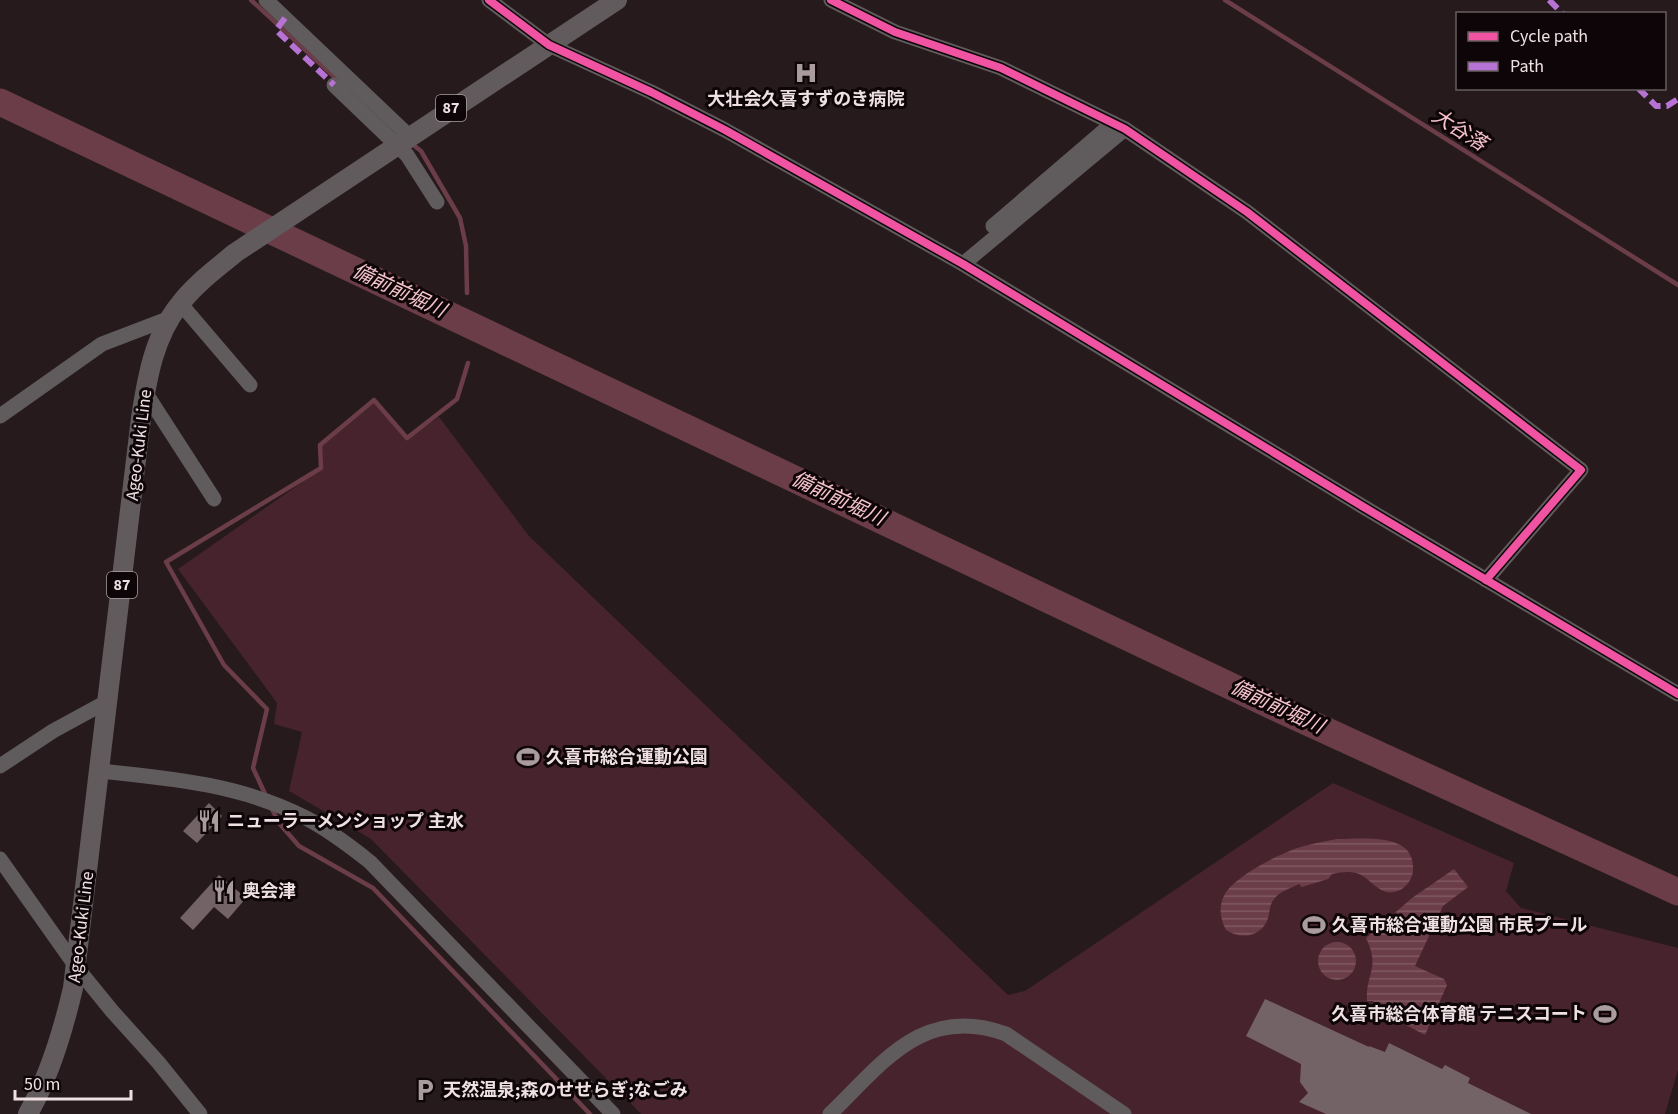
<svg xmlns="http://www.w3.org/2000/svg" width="1678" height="1114" font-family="'Source Sans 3','Noto Sans JP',sans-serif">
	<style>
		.green { fill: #47232d }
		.water { fill: url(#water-rules) }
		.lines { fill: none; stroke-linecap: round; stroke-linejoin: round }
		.stream { stroke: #6a3d48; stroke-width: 4.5 }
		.river { stroke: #6a3d48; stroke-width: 27 }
		.building { fill: #736366 }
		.minor { stroke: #605b5c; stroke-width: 15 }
		.major { stroke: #625b5d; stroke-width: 20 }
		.quiet { stroke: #b673d3; stroke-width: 6; stroke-dasharray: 12 6; stroke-linecap: butt }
		.cycleway-casing { stroke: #0d0507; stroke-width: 11 }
		.cycleway { stroke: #f153a3; stroke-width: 8 }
		.labels { text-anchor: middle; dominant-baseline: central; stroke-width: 6; stroke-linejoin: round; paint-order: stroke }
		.shield { fill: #0d0507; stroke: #ab9ea1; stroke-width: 1.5 }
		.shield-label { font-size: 16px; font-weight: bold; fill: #efe0e3 }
		.poi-label { font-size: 18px; font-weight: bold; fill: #efe0e3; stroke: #0d0507; text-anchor: start }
		.street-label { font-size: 18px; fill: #efe0e3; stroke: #0d0507 }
		.water-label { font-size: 20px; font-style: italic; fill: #f6c3cd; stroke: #0d0507 }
	</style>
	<defs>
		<pattern id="water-rules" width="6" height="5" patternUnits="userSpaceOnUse" patternTransform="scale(1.5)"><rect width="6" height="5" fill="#6a3d48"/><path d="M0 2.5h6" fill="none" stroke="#805962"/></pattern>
	</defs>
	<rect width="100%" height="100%" fill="#261a1d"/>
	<polygon class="green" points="374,400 407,438 439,417 529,536 1008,995 1025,991 1333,783 1514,863 1506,891 1521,908 1678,948 1678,1070 1665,1114 641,1114 371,839 289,791 302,732 274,724 277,703 178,569 321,469 320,445"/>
	<g class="water">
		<path d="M1337 839C1362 839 1413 832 1413 867 1414 876 1408 886 1400 890 1381 899 1373 880 1359 874 1351 871 1341 872 1332 874L1328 879 1302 887 1299 884C1291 888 1280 891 1274 899 1269 905 1270 914 1267 921 1259 938 1240 939 1226 930 1220 919 1218 906 1225 894 1235 876 1284 851 1304 846 1315 843 1326 841 1337 839Z"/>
		<path d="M1454 869 1468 887 1443 906 1415 966 1444 979 1447 985 1425 1035 1383 1013 1373 1001H1367C1365 974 1381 969 1366 938L1412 898Z"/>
		<circle cx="1337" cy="961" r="19"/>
	</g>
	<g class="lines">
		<g class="stream">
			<polyline points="251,0 340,82"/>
			<polyline points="1225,0 1678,285"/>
			<polyline points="412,144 421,151 460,218 466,246 467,293"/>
			<polyline points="266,796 253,768 267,709 224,665 166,562 321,468 320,445 374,400 407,438 457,399 468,363"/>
			<polyline points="271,807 279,823 299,846 373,888 590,1114"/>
		</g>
		<polyline class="river" points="0,102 1281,710 1678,892"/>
	</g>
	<g class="building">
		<polygon points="209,803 222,816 197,843 183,831"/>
		<polygon points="219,875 246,898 228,919 214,907 193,930 180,918"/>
		<polygon points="1265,999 1369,1047 1369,1046 1385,1052 1389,1043 1442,1069 1445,1065 1470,1078 1468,1083 1531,1114 1326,1114 1299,1102 1308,1093 1300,1082 1301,1064 1246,1036"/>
	</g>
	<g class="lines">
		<g class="minor">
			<polyline points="266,0 409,136"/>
			<polyline points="489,0 549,45 651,92 725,130 963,264 1362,506 1678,694"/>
			<polyline points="831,0 895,32 1001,68 1125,129 1247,212 1581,470 1486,580"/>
			<polyline points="334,85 407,155 437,202"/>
			<polyline points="993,226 1113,123"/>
			<polyline points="963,264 1125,129"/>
			<polyline points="180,303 250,385"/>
			<polyline points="145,392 214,499"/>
			<polyline points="0,416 102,344 170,318"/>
			<polyline points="0,766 53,731 108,701"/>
			<path d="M100 771C170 778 243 785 306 818 329 830 350 846 370 862L613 1114"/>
			<polyline points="0,859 77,968 112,1011 158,1062 200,1114"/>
			<path d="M830 1114C883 1063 923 1004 1006 1034L1124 1114"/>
		</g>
		<path class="major" d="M28 1114C50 1075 63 1031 73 988L141 418C147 378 154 336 180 304 195 284 216 269 235 253L617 0"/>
		<g class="quiet">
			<polyline points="1549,0 1563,14"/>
			<polyline points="285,18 276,30 334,85"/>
			<polyline points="1638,88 1656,106 1667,106 1678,99"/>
		</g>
		<g class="cycleway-casing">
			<g id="cycleway">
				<polyline points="489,0 549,45 651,92 725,130 963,264 1362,506 1678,694"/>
				<polyline points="831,0 895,32 1001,68 1125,129 1247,212 1581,470 1486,580"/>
			</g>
		</g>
		<use href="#cycleway" class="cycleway"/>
	</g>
	<defs>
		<g id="hospital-bare" transform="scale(1.8)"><path d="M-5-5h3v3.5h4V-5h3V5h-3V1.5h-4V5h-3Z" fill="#a99b9e" stroke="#0d0507" stroke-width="2.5" paint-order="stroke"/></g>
		<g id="stadium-bare" transform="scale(1.8)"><path d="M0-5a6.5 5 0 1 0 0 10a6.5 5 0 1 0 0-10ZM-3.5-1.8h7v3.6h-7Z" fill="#a99b9e" stroke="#0d0507" stroke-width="2.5" paint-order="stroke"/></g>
		<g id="restaurant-bare" transform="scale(1.8)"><path d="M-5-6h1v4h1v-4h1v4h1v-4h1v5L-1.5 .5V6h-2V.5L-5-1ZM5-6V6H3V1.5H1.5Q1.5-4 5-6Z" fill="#a99b9e" stroke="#0d0507" stroke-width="2.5" paint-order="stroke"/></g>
		<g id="parking-bare" transform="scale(1.8)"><path d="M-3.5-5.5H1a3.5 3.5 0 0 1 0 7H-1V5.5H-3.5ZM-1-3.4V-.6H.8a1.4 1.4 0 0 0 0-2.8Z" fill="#a99b9e" stroke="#0d0507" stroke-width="2.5" paint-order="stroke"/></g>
	</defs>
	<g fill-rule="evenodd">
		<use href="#hospital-bare" x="806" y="73"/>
		<use href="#stadium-bare" x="528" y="757"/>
		<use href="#restaurant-bare" x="209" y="821"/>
		<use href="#restaurant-bare" x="224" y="891"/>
		<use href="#stadium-bare" x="1314" y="925"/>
		<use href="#stadium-bare" x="1605" y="1014"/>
		<use href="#parking-bare" x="425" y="1090"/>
	</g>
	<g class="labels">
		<g class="shield">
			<rect x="436" y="95" width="30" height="26" rx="4.5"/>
			<rect x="107" y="572" width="30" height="26" rx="4.5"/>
		</g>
		<g class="shield-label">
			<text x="451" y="108">87</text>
			<text x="122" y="585">87</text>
		</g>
		<g class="poi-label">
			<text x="806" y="99" text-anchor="middle">大壮会久喜すずのき病院</text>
			<text x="546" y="757">久喜市総合運動公園</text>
			<text x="227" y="821">ニューラーメンショップ 主水</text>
			<text x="242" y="891">奥会津</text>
			<text x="1332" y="925">久喜市総合運動公園 市民プール</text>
			<text x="1587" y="1014" text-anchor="end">久喜市総合体育館 テニスコート</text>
			<text x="443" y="1090">天然温泉;森のせせらぎ;なごみ</text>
		</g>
		<g class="street-label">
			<text transform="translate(139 445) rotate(-83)">Ageo-Kuki Line</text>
			<text transform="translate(81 927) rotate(-83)">Ageo-Kuki Line</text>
		</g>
		<g class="water-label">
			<text transform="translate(1459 130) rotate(32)">大谷落</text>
			<text transform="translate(399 291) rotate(25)">備前前堀川</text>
			<text transform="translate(838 499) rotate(25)">備前前堀川</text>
			<text transform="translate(1277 707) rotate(25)">備前前堀川</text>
		</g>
	</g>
	<rect x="1456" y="12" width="210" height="78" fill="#0d0507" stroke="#675d5f" stroke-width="1.5"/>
	<rect x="1468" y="32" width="30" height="9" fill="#f153a3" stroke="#675d5f" stroke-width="1.5"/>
	<text x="1510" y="42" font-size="18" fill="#efe0e3">Cycle path</text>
	<rect x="1468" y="62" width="30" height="9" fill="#b673d3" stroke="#675d5f" stroke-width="1.5"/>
	<text x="1510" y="72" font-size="18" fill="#efe0e3">Path</text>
	<path d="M15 1090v9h116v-9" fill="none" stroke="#efe0e3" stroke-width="3"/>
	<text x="24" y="1090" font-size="18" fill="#efe0e3" stroke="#0d0507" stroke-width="4.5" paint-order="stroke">50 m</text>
</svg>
